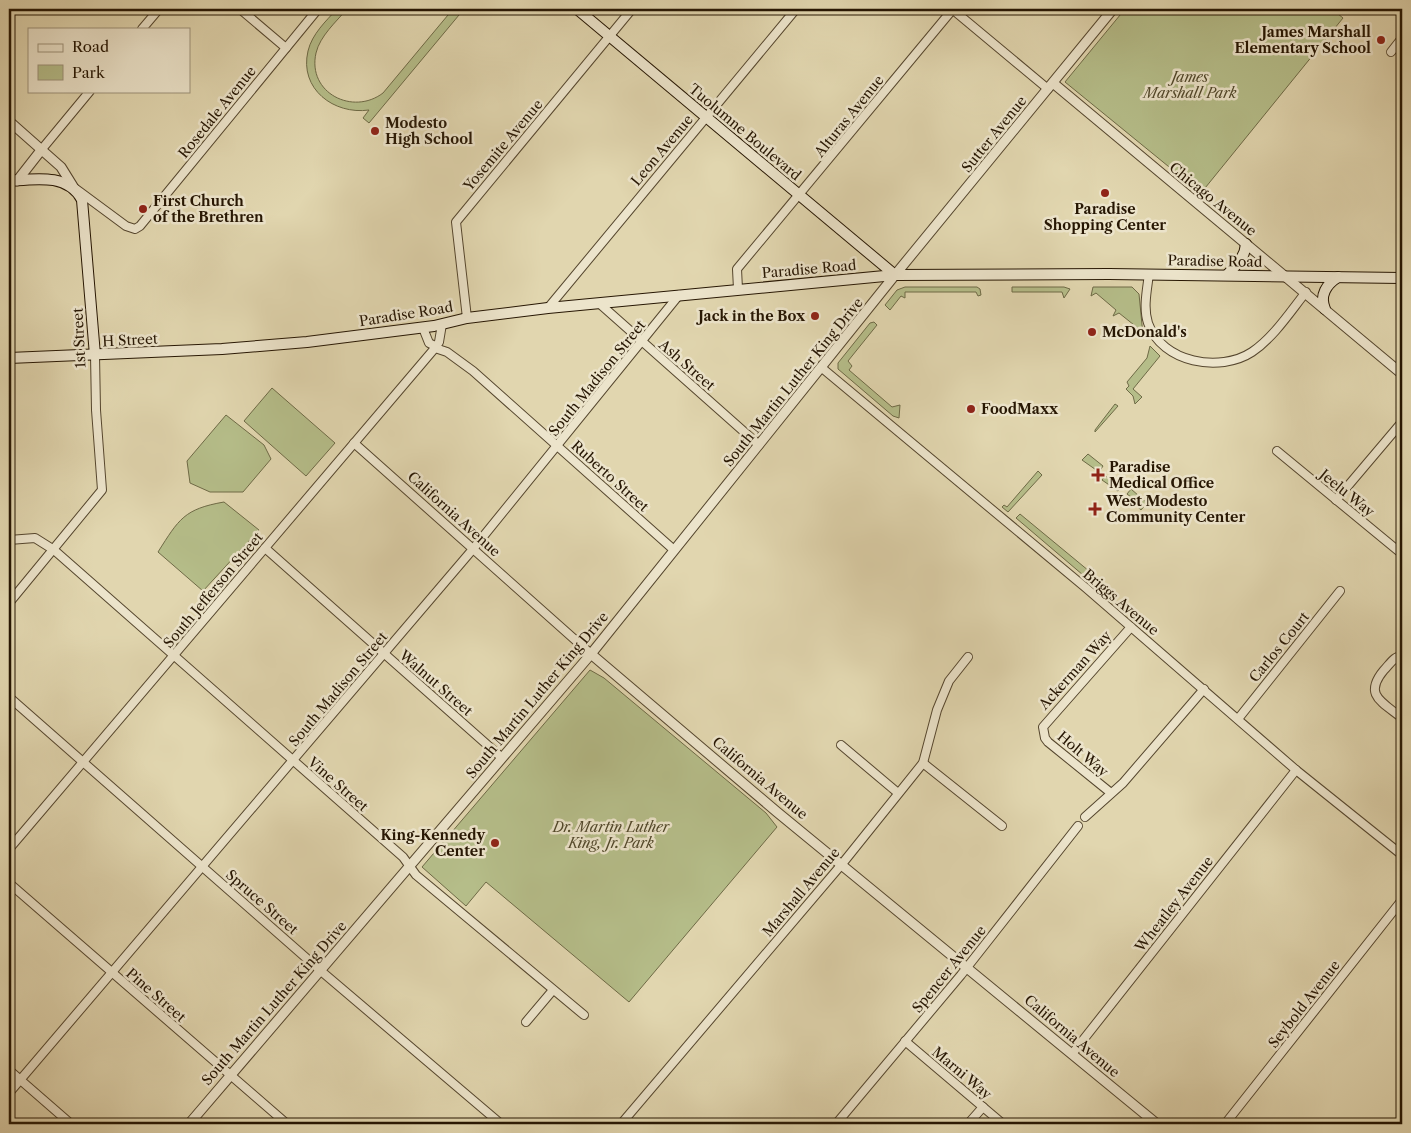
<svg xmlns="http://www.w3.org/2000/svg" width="1411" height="1133" font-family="'Libre Caslon Text',serif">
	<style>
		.green { fill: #b5bd89; stroke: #6e6a46 }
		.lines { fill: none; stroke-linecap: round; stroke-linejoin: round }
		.minor-casing { stroke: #55462e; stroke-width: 10 }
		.tertiary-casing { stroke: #55462e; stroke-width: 11 }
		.secondary-casing { stroke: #261603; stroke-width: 12 }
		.minor { stroke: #ece4cb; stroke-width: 8 }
		.tertiary { stroke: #ece4cb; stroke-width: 9 }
		.secondary { stroke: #ece4cb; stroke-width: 10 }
		.poi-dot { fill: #8f2418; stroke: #ece4cb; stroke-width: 2 }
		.labels { text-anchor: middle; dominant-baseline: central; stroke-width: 5; stroke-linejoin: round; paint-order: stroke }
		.poi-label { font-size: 14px; font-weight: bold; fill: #261603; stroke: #ece4cb; text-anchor: start }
		.park-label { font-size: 14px; font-style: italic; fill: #51482b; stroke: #ece4cb }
		.street-label { font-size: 14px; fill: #261603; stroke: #ece4cb }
	</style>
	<rect width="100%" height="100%" fill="#e1d6af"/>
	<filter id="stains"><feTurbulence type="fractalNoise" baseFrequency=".004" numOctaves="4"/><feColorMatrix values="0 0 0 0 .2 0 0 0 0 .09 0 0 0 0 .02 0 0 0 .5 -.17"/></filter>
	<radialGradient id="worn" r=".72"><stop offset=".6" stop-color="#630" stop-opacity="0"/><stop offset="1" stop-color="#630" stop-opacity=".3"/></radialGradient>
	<g class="green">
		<path d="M337 9H347C336 22 320 36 316 53 307 93 353 116 383 93L453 9H464L369 123 363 118 369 110C334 115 299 89 308 51 312 34 326 21 337 9Z"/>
		<polygon points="1125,9 1332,9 1343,18 1201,193 1065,82"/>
		<polygon points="905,287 977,287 980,289 981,295 978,296 976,292 905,292 905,298 901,296 890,310 885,305 897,290"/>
		<polygon points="1012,287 1064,287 1070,289 1064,298 1062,292 1012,292"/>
		<polygon points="1093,287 1132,287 1139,294 1143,335 1137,335 1139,329 1119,313 1113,316 1116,310 1096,293 1091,296"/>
		<polygon points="874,322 877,325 848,361 852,366 849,370 892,407 900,405 899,418 893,416 838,369 838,363 870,323"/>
		<polygon points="1150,346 1160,356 1133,389 1142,397 1135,404 1133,396 1126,389 1129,386 1127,382 1147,358"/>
		<polygon points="272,388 335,443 306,476 244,421"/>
		<polygon points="1115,404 1118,406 1095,432 1095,430"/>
		<polygon points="226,415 264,445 271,459 243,492 210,492 190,483 187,461"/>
		<polygon points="1088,454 1103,466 1099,472 1082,460"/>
		<polygon points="1038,471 1042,475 1008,512 1002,507 1004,505 1007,507"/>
		<polygon points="1102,473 1120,488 1118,491 1102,480 1104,477"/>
		<polygon points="1131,489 1147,503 1141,510 1129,499 1131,497 1127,494"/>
		<path d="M224 502 259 530 203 591 158 552C179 519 184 509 224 502Z"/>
		<polygon points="1020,514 1089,571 1093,568 1094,570 1088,577 1083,575 1016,518"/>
		<polygon points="590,670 604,678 766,813 777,827 629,1002 486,882 466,906 422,867"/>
	</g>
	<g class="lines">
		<g class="minor-casing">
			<g id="minor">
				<polyline points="240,9 286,48"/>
				<polyline points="952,9 1048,89"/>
				<polyline points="142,29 159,9"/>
				<polyline points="1391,52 1402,38"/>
				<polyline points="42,149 90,91"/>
				<polyline points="76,189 126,226 135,229 140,226 318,9"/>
				<path d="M1149 274C1147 290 1143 308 1148 323 1162 363 1220 373 1252 352 1274 337 1290 312 1306 292"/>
				<polyline points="738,289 737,269 953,9"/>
				<polyline points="600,304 759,445"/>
				<polyline points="548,308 796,9"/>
				<polyline points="467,318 456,222 632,9"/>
				<polyline points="423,328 429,343 435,346"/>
				<polyline points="435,348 447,352 473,371 674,550"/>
				<polyline points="822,368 1086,588 1296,770 1402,855"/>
				<polyline points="354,443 591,654"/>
				<polyline points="1277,451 1402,554"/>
				<polyline points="1336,500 1402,422"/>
				<polyline points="9,540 35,538 54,550 403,857 416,875 584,1015"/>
				<polyline points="265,548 501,757"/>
				<polyline points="9,603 102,490 96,410 95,355"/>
				<path d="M1402 656C1394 656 1390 664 1384 670 1363 695 1382 702 1402 718"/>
				<polyline points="9,697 321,971 501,1124"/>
				<polyline points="1238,719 1340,591"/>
				<polyline points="841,745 898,793"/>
				<polyline points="923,763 1002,826"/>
				<polyline points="1111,793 1048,742 1045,738 1043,727 1131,627"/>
				<polyline points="1085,817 1123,783 1204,689"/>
				<polyline points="9,849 435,348 439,342 442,324"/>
				<polyline points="9,883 287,1124"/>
				<polyline points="526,1022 553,990"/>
				<polyline points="905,1041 1003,1124"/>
				<polyline points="1072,1054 1296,770"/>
				<polyline points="9,1070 71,1124"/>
				<polyline points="9,1093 473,549 679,295"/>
				<polyline points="621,1124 842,864 923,763 937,710 949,681 968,657"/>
				<polyline points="836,1124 961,975 1078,826"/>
				<polyline points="968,1124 983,1107"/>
				<polyline points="1225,1124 1402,900"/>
			</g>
		</g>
		<g class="tertiary-casing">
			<g id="tertiary">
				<polyline points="1053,83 1402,374"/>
				<polyline points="9,121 61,167 74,188"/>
				<polyline points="17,181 42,149"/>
				<polyline points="591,654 777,812 1157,1124"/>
				<polyline points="189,1124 591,654 895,275 1113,9"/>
			</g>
		</g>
		<g class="secondary-casing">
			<g id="secondary">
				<polyline points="577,9 895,275"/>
				<path d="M9 181C35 179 68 173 82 200L95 355"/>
				<path d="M1227 275C1236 265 1245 258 1246 244"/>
				<path d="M1325 309C1319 295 1327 284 1338 277"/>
				<polyline points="9,358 222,349 307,342 434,326 467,318 548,308 895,275 1109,274 1402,278"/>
			</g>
		</g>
		<use href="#minor" class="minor"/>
		<use href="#tertiary" class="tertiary"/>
		<use href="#secondary" class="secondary"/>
	</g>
	<g class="poi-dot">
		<circle cx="1381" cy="40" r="5"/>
		<circle cx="375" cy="131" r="5"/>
		<circle cx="1105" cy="193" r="5"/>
		<circle cx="143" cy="209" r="5"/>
		<circle cx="815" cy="316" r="5"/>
		<circle cx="1092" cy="332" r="5"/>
		<circle cx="971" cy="409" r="5"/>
		<path d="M1095.5 467.5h5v5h5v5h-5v5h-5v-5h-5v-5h5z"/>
		<path d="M1092.5 501.5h5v5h5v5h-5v5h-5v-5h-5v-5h5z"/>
		<circle cx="495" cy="843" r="5"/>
	</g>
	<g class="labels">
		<g class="poi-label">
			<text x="1371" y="32" text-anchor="end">James Marshall<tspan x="1371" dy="16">Elementary School</tspan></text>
			<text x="385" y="123">Modesto<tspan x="385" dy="16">High School</tspan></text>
			<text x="153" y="201">First Church<tspan x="153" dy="16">of the Brethren</tspan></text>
			<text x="1105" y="209" text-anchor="middle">Paradise<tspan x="1105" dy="16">Shopping Center</tspan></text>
			<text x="805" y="316" text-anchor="end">Jack in the Box</text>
			<text x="1102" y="332">McDonald's</text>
			<text x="981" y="409">FoodMaxx</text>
			<text x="1109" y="467">Paradise<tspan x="1109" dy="16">Medical Office</tspan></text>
			<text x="1106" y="501">West Modesto<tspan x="1106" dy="16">Community Center</tspan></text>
			<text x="485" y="835" text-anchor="end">King-Kennedy<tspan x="485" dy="16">Center</tspan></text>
		</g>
		<g class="park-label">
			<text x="1190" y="77">James<tspan x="1190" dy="16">Marshall Park</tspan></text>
			<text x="611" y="827">Dr. Martin Luther<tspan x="611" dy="16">King, Jr. Park</tspan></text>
		</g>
		<g class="street-label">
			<text transform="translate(217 112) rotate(-51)">Rosedale Avenue</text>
			<text transform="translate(849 116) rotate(-51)">Alturas Avenue</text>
			<text transform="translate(745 132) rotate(40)">Tuolumne Boulevard</text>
			<text transform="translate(994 134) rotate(-51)">Sutter Avenue</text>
			<text transform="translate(503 145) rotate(-50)">Yosemite Avenue</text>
			<text transform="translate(662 150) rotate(-50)">Leon Avenue</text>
			<text transform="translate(1213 199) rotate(39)">Chicago Avenue</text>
			<text transform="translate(1215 261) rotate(1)">Paradise Road</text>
			<text transform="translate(809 269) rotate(-5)">Paradise Road</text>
			<text transform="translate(406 314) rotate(-9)">Paradise Road</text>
			<text transform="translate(79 338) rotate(-93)">1st Street</text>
			<text transform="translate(130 340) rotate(-3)">H Street</text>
			<text transform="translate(687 365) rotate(41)">Ash Street</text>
			<text transform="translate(597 378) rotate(-51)">South Madison Street</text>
			<text transform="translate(793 382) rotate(-51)">South Martin Luther King Drive</text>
			<text transform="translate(610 476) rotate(42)">Ruberto Street</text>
			<text transform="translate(1347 493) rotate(39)">Jeelu Way</text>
			<text transform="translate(454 514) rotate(42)">California Avenue</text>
			<text transform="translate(213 590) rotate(-50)">South Jefferson Street</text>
			<text transform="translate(1121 602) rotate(40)">Briggs Avenue</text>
			<text transform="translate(1279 647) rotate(-51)">Carlos Court</text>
			<text transform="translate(1075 670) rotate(-48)">Ackerman Way</text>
			<text transform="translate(436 683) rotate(41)">Walnut Street</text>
			<text transform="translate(338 689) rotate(-50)">South Madison Street</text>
			<text transform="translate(537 695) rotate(-50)">South Martin Luther King Drive</text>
			<text transform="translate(1083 754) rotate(40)">Holt Way</text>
			<text transform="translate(760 778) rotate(40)">California Avenue</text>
			<text transform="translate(338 784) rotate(41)">Vine Street</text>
			<text transform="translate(801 892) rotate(-50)">Marshall Avenue</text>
			<text transform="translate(262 902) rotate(41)">Spruce Street</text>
			<text transform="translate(1174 904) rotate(-52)">Wheatley Avenue</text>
			<text transform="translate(949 969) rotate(-51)">Spencer Avenue</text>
			<text transform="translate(156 995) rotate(41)">Pine Street</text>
			<text transform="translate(274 1003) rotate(-49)">South Martin Luther King Drive</text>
			<text transform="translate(1304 1004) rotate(-52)">Seybold Avenue</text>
			<text transform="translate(1072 1036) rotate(40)">California Avenue</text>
			<text transform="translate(962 1073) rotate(40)">Marni Way</text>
		</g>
	</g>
	<rect width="1411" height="1133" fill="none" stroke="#e1d6af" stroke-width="30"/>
	<rect x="10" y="10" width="1391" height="1113" fill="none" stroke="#261603" stroke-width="2.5"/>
	<rect x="15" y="15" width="1381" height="1103" fill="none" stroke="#261603"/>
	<rect x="28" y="28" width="162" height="65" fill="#ece4cb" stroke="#9d927b"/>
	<rect x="38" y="44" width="25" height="8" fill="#ece4cb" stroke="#9d927b"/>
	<text x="72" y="52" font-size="15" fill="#261603">Road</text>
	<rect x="38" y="65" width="25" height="15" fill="#b5bd89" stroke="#9d927b"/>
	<text x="72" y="78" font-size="15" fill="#261603">Park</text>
	<rect width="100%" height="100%" filter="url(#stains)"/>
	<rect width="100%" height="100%" fill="url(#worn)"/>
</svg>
